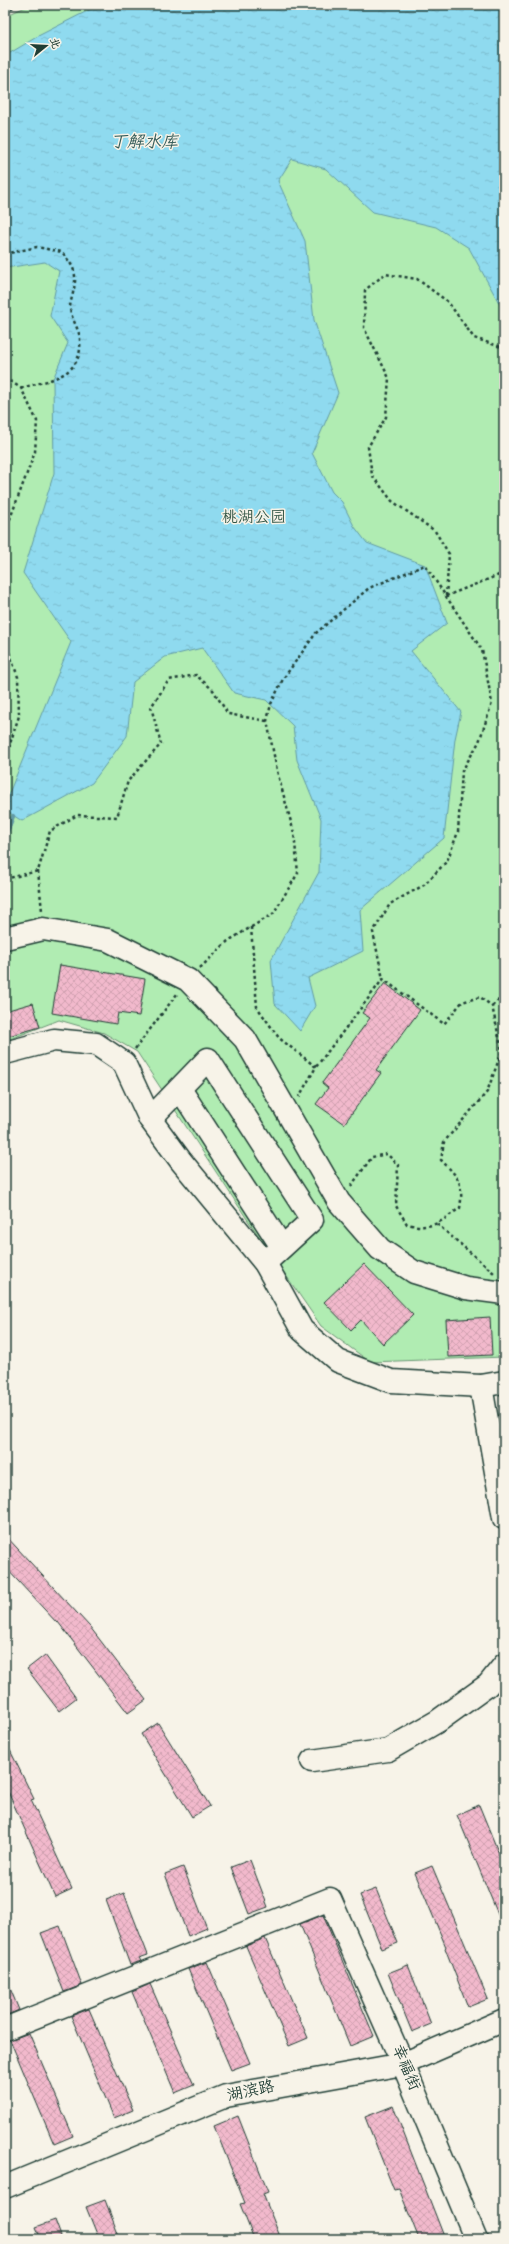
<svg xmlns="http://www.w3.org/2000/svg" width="509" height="2244" font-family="Dekko,'LXGW WenKai TC',sans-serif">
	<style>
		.park { fill: #b0ecb2; stroke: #689473 }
		.water { fill: url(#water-ripples); stroke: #629ba4 }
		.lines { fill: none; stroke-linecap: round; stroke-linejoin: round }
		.stream { stroke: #629ba4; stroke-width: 4.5 }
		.building { fill: url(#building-cross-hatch); stroke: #1f3d34 }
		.minor-casing { stroke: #1f3d34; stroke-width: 25 }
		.path { stroke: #1f3d34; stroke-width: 2.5; stroke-dasharray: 3 3; stroke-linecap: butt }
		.minor { stroke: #f7f3e8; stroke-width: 22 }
		.labels { text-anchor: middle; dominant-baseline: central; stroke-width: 3; stroke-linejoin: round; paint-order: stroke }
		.park-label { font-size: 16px; fill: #355747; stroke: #f7f3e8 }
		.street-label { font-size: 16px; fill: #1f3d34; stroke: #f7f3e8 }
		.water-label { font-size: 17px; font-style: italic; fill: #355c59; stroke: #f7f3e8 }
	</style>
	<defs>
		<pattern id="water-ripples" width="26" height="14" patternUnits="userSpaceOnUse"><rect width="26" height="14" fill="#8fdaef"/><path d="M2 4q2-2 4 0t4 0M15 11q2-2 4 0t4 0" fill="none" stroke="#7bbcce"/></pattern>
		<pattern id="building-cross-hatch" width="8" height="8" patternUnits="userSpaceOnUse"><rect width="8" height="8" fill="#f2b9cc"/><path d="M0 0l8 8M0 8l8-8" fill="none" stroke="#cfa0b0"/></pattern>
	</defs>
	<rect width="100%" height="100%" fill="#f7f3e8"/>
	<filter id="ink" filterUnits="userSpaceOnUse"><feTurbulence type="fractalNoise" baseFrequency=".025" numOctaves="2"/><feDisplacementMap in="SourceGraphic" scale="8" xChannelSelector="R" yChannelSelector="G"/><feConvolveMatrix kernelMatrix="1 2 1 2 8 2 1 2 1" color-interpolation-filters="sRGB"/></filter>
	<g filter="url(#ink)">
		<polygon class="park" points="30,5 504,5 504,1357 370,1362 321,1326 247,1219 137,1052 104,1033 59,1020 5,1041 5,16"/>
		<polygon class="water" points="99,5 504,5 504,312 469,248 436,227 373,212 326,169 292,159 278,181 305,241 314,320 338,393 312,453 332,492 342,502 354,526 367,543 425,565 447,623 411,651 461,712 455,739 444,838 360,910 363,951 308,978 315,1006 300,1031 275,1004 271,960 319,872 321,819 297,760 293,726 266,700 234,693 202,648 165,657 133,682 127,736 92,783 22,821 5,810 5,803 71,642 23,573 54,473 53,379 68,343 50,316 59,271 45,262 5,268 5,56 40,35"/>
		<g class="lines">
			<polyline class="stream" points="5,837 13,816"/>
		</g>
		<g class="building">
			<polygon points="60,965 145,979 139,1016 118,1013 116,1024 52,1013"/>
			<polygon points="385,983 420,1010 376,1070 381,1073 344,1124 316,1104 328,1088 322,1083 370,1018 362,1013"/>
			<polygon points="33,1003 40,1027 5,1037 5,1011"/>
			<polygon points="364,1264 413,1315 383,1344 361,1320 351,1330 324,1302"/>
			<polygon points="490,1317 492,1355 448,1357 446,1320"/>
			<polygon points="5,1535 90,1627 146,1700 128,1713 58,1622 57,1623 5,1567"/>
			<polygon points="45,1655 76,1698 59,1711 27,1669"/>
			<polygon points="158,1723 210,1806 192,1817 141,1734"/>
			<polygon points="5,1740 34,1799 31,1800 72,1889 55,1897 5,1785"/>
			<polygon points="479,1805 504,1866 504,1929 457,1815"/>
			<polygon points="250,1860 268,1907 249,1914 231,1867"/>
			<polygon points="432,1866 488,1999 468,2007 445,1948 446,1947 415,1873"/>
			<polygon points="183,1867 207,1928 188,1936 165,1874"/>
			<polygon points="376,1889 398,1943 382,1949 360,1895"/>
			<polygon points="124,1893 148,1955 139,1958 141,1961 130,1965 106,1900"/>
			<polygon points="323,1915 374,2036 350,2046 300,1924"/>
			<polygon points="60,1926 82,1985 64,1992 41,1933"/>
			<polygon points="265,1938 308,2038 289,2046 246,1946"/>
			<polygon points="207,1962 250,2063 231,2070 188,1969"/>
			<polygon points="408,1965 431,2024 412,2032 388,1973"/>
			<polygon points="5,1976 19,2010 5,2016"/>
			<polygon points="150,1984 194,2085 175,2093 132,1992"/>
			<polygon points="89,2009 133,2110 114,2118 71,2016"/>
			<polygon points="29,2033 73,2136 54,2144 10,2040"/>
			<polygon points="393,2106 445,2239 419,2239 399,2189 394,2190 365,2117"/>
			<polygon points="238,2116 268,2192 263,2194 281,2239 254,2239 240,2204 245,2203 214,2126"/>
			<polygon points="105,2200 120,2239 99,2239 86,2207"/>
			<polygon points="55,2220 62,2239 41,2239 36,2227"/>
		</g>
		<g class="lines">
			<g class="minor-casing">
				<g id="minor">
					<polyline points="5,938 43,929 108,940 188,980 245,1039 339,1202 380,1249 414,1272 466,1288 504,1293"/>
					<polyline points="5,1053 54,1040 96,1044 124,1063 150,1119 181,1161 265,1263 302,1330 338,1361 391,1381 481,1386 504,1382"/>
					<polyline points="180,1089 282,1247"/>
					<polyline points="150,1119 208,1059 312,1220 265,1263"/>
					<polyline points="481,1386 504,1518"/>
					<polyline points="312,1761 388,1750 438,1721 488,1685 504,1665"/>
					<polyline points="5,2029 330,1899 403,2064 476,2239"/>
					<polyline points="5,2187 226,2096 403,2064 504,2020"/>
				</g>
			</g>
			<g class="path">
				<polyline points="5,11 18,5"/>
				<path d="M5 254 37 247 62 252C74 267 78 273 73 293 72 298 70 303 70 308 71 319 80 330 80 340 83 377 49 380 21 388"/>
				<polyline points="5,378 21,388 37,421 35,452 5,532"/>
				<polyline points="446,596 449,554 435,531 392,501 372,475 368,447 386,417 389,378 364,328 365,290 385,274 417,279 448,302 474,338 504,348"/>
				<polyline points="446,596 504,573"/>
				<polyline points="5,641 18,677 19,716 5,759"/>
				<polyline points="38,871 42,911"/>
				<polyline points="5,879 38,871 50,831 77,815 117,817 128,781 161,744 151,707 169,680 196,675 213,690 228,714 267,721"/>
				<polyline points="251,927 257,1007 279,1038 316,1067"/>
				<polyline points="200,968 228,941 273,914 298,873 294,833 278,775 267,721 271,704 283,679 316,633 369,588 425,565 482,650 492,703 479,742 462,771 458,832 447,861 424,885 390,904 373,932 383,979 316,1067 299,1097"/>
				<polyline points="492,1006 504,995"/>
				<polyline points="135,1049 177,994"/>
				<path d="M351 1186 372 1157 387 1154 398 1165 396 1206 407 1224C434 1230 438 1223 460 1208 464 1182 458 1177 441 1160L444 1142 487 1092 502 1051 492 1006 480 997 462 1002 444 1024 383 979"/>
				<polyline points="437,1224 494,1273"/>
			</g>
			<use href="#minor" class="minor"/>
		</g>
	</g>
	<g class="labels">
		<g class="park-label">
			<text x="254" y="518">桃湖公园</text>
		</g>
		<g class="street-label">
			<text transform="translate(405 2068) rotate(67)">幸福街</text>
			<text transform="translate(251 2092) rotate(-12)">湖滨路</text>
		</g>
		<g class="water-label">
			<text x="144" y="144">丁解水库</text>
		</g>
	</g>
	<rect width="509" height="2244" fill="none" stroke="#f7f3e8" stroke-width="20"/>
	<rect x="10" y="10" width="489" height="2224" fill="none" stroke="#1f3d34" stroke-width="1.5" filter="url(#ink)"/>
	<g transform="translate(46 46) rotate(72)" stroke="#f7f3e8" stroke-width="3" paint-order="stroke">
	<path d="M0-3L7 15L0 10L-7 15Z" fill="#1f3d34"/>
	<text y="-6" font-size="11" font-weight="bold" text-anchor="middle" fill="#1f3d34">北</text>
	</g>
</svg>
